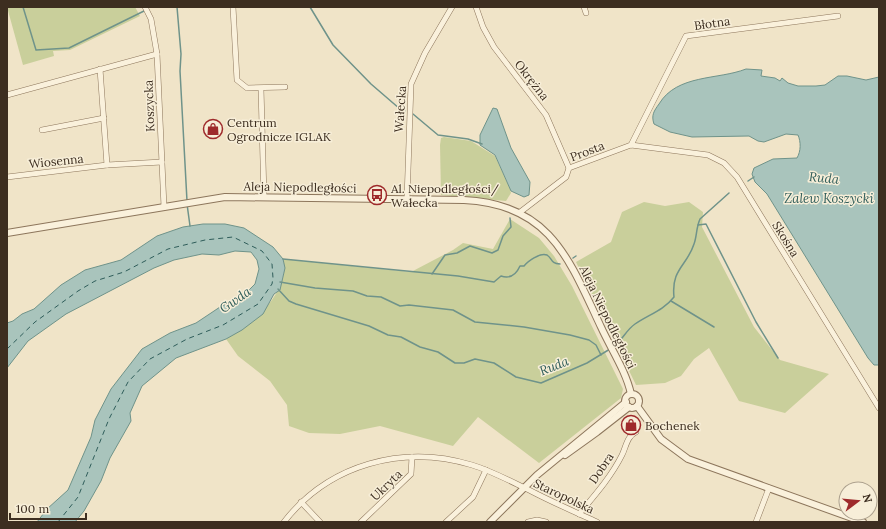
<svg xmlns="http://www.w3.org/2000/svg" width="886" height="529" font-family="Lora,serif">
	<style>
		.green { fill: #c9cf9b }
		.water { fill: #a9c4bc; stroke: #6f938a }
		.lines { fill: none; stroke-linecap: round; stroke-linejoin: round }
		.stream { stroke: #6f938a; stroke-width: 1.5 }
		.ferry { stroke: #2f5d5a; stroke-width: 1; stroke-dasharray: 5 4; stroke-linecap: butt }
		.minor-casing { stroke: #8d765c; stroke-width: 6 }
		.tertiary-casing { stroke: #8d765c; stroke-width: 8 }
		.minor { stroke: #faf1dc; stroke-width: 5 }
		.tertiary { stroke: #faf1dc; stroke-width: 6 }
		.labels { text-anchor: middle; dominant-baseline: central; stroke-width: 3; stroke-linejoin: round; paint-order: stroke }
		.street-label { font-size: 12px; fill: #3d2e20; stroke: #f7eed8 }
		.poi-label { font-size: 12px; fill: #3d2e20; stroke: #f7eed8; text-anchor: start }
		.water-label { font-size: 13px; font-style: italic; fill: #2f5d5a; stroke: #f7eed8 }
	</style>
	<rect width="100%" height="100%" fill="#f0e4c8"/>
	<g class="green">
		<polygon points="7,7 135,7 140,16 70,50 53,51 54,56 23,65"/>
		<polygon points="444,137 471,141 495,156 510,189 511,193 506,201 441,195 440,145 441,138"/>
		<polygon points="644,202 665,206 689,202 703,212 702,227 754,327 780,360 829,374 785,413 739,401 709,348 694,359 681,376 665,383 636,385 576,262 611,242 622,212"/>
		<path d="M510 219 539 238 554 256 572 286 623 389 621 398 539 463 478 417 453 446 380 426 340 434 309 433 289 426 287 405 270 381 238 356 226 339C252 324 291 292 283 259L411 272 453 250 463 243 493 249Z"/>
	</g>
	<g class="water">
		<path d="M746 69 762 70 761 76 775 78 780 81 782 78 788 83 798 86H816L825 85 838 76H847L866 80 879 77V365H874L868 358 767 194 755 182 752 174 754 168 773 159 797 158C801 151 801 142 798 135L786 134 764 142 758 141 749 136 692 137 670 132 654 124C651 115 654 111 659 104 677 74 718 80 746 69Z"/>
		<polygon points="493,108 497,109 511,148 530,182 529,195 524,197 511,191 495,155 480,145 480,135"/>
		<polygon points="203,224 225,224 244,228 273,247 283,259 285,268 280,290 274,294 263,314 242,330 226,339 176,358 142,386 130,413 131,421 110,458 101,481 84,511 75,522 37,522 47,509 68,490 91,437 95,420 111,389 142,349 170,333 196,323 220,307 243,296 255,284 259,269 257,260 251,252 235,251 219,255 202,254 174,260 154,268 66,314 28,341 7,368 7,323 13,321 22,314 34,309 61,285 85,270 121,260 157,236 183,227"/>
	</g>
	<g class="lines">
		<g class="stream">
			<polyline points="23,7 36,50 69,48 144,11"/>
			<polyline points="177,7 181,54 180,71 187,201"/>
			<polyline points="310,7 333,45 371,84 400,109 405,111"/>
			<polyline points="413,114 438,135 468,139 482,144"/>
			<polyline points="748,181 754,177"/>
			<polyline points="187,204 190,226"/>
			<polyline points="698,225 706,224 756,322 778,358"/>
			<polyline points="573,258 576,256"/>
			<path d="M283 259 458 276 494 282 501 276C510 279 516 275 520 266H524C527 262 540 252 547 255 553 259 550 263 560 264"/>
			<polyline points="432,274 445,255 457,253 470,246 492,253 498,250 503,236 511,227 510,218"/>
			<polyline points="280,282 315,288 353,291 367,296 381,297 400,306 409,305 453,310 475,322 524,327 570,335 589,340 596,345 601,355"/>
			<polyline points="278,289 289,301 296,304 369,326 388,335 401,337 420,347 438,352 455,363 464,363 475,359 494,363 516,377 541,383 587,363 610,349"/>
			<polyline points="671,301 714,327"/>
			<path d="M613 347C622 341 626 330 635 324 648 315 664 310 674 297 671 269 687 266 694 244 697 236 696 228 700 219L729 193"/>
		</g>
		<polyline class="ferry" points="7,349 35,322 78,291 95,281 124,272 168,249 205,240 233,237 262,251 272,264 273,278 272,284 258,304 223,325 187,339 150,359 128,382 109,419 78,497 58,522"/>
		<g class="minor-casing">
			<g id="minor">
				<polyline points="145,7 151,19 157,54 164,207"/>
				<polyline points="233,7 237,80 247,88 285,87"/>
				<polyline points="476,7 483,27 494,47 546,115 569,168"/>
				<polyline points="584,7 586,13"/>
				<polyline points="100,69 107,165"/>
				<polyline points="261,89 264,197"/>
				<polyline points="7,95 157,54"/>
				<polyline points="42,130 104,118"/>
				<polyline points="631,145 686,36 838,16"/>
				<polyline points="7,177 107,165 162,162"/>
				<polyline points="407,199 411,84 425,53 452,7"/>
				<polyline points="519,213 566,177 569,168 631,145 708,155 724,163 737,177 879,408"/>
				<polyline points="301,502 320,522"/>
				<path d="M579 514C595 495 611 477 622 455 626 447 627 436 636 432"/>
				<path d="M284 522C329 464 403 444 472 465 492 471 512 482 531 491 552 502 575 512 597 522"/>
				<polyline points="361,522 411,474 412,457"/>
				<polyline points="446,522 473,497 486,470"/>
				<polyline points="528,522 537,520 546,522"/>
				<polyline points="756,522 769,488"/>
			</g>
		</g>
		<g class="tertiary-casing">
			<g id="tertiary">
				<path d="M7 233 225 197 464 200C550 204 569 259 601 327 611 349 626 371 631 394"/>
				<circle cx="632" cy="401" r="7"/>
				<polyline points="637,406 661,439 688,459 863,522"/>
				<polyline points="565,455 597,432 629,407"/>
				<polyline points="490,522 537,475 626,402"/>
			</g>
		</g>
		<use href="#minor" class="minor"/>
		<use href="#tertiary" class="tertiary"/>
	</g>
	<defs>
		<g id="shop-ring" transform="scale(1)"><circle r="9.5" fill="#f7eed8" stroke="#9e2a2b" stroke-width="1.5"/><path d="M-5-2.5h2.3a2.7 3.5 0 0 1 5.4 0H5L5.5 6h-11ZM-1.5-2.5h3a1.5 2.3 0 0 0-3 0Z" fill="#9e2a2b"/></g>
		<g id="bus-ring" transform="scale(1)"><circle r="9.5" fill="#f7eed8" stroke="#9e2a2b" stroke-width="1.5"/><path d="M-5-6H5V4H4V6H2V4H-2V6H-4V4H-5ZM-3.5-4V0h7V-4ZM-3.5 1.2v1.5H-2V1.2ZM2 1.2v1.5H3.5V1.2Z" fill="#9e2a2b"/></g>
	</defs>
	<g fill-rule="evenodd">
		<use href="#shop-ring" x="213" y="129"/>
		<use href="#bus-ring" x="377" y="195"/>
		<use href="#shop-ring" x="631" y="425"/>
	</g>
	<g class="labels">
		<g class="street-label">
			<text transform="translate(712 23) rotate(-8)">Błotna</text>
			<text transform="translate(532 80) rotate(52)">Okrężna</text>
			<text transform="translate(149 106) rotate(-92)">Koszycka</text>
			<text transform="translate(400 109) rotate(-86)">Wałecka</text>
			<text transform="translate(587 151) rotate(-21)">Prosta</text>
			<text transform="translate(56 161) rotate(-6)">Wiosenna</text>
			<text transform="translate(300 187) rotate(1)">Aleja Niepodległości</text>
			<text transform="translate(786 239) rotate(58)">Skośna</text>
			<text transform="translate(608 317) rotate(64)">Aleja Niepodległości</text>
			<text transform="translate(601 468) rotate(-56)">Dobra</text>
			<text transform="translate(386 485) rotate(-44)">Ukryta</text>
			<text transform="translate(564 496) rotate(25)">Staropolska</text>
		</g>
		<g class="poi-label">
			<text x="227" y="122">Centrum<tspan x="227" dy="14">Ogrodnicze IGLAK</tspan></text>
			<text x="391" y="188">Al. Niepodległości/<tspan x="391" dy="14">Wałecka</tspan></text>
			<text x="645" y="425">Bochenek</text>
		</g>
		<g class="water-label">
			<text transform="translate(824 178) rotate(6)">Ruda</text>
			<text x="829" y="198">Zalew Koszycki</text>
			<text transform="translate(235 300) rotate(-35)">Gwda</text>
			<text transform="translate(554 366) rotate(-22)">Ruda</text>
		</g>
	</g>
	<rect width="886" height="529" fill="none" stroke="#3d2e20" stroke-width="16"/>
	<g transform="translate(858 501) rotate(74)"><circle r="19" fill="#f7eed8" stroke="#ada18e"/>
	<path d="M0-3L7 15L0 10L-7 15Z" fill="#9e2a2b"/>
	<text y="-6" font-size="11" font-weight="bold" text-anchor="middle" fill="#3d2e20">N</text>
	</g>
	<path d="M10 513v6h76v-6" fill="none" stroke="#3d2e20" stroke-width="2"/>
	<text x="16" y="513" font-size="12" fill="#3d2e20" stroke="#f7eed8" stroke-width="3" paint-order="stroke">100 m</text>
</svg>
